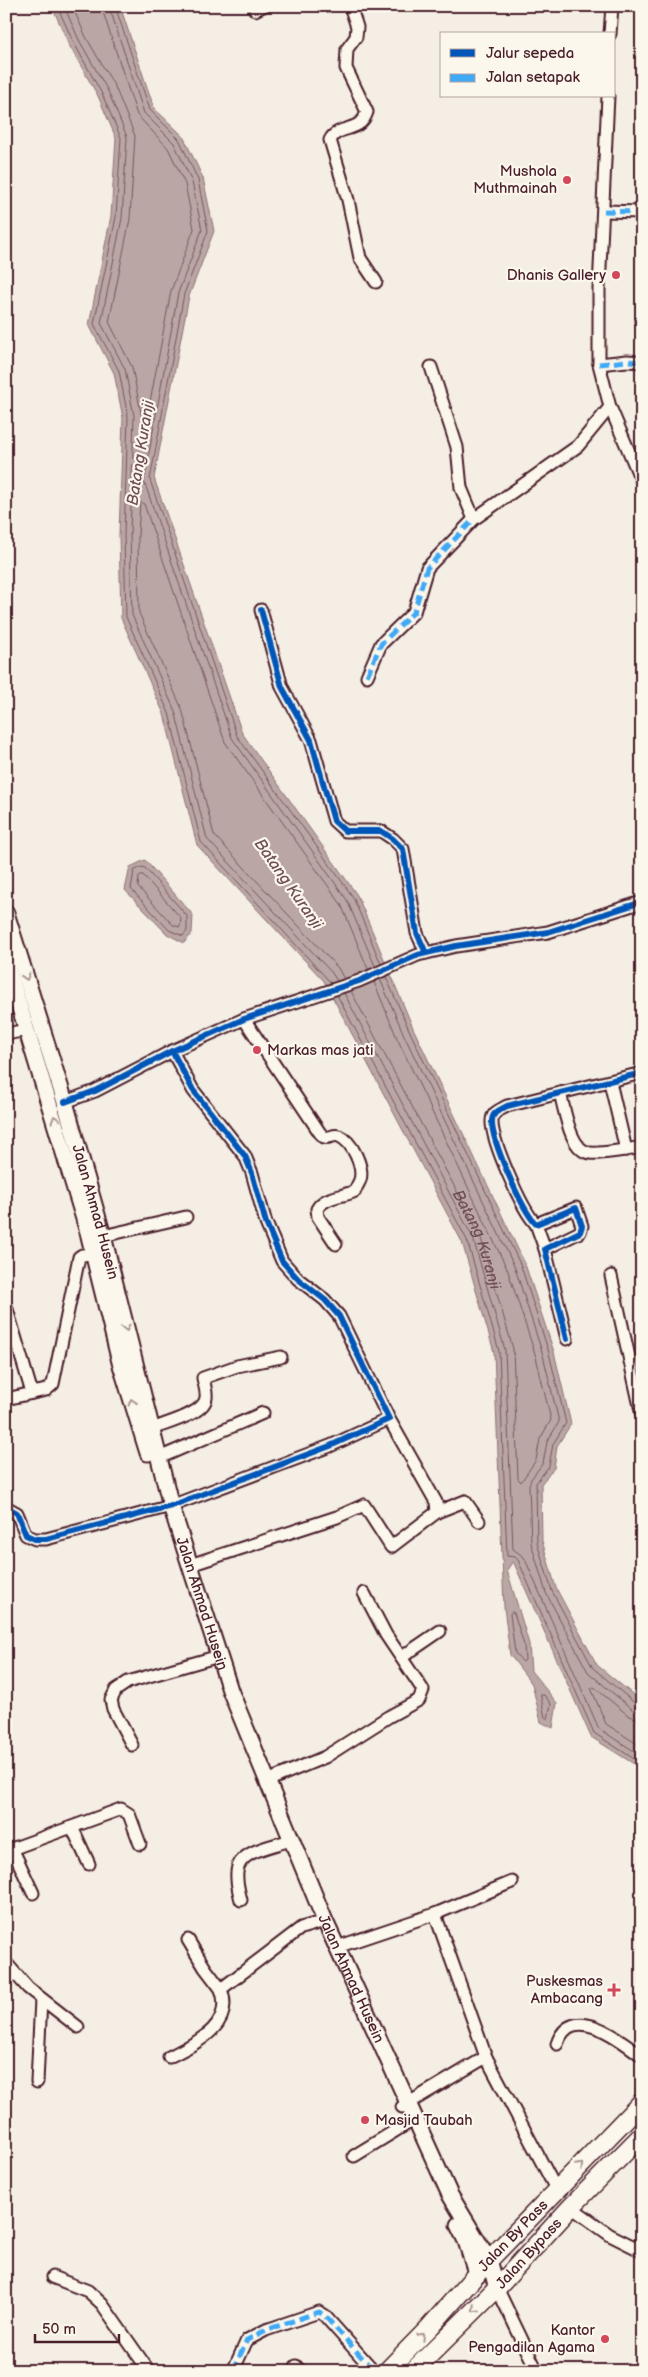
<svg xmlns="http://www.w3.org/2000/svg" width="648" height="2377" font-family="'Balsamiq Sans',sans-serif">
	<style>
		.water { fill: #baa7a5; stroke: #8d7174 }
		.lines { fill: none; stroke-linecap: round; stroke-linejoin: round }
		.shore { stroke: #77555c; stroke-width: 1 }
		.minor-casing { stroke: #4a1f2b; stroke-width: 15 }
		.major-casing { stroke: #4a1f2b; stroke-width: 19 }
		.highway-casing { stroke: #4a1f2b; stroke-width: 21 }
		.minor { stroke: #fbf7ec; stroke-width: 11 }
		.major { stroke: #fbf7ec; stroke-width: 15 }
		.highway { stroke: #fbf7ec; stroke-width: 18 }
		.quiet { stroke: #3fa9f5; stroke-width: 5; stroke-dasharray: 10 5; stroke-linecap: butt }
		.cycleway-casing { stroke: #fbf7ec; stroke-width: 9 }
		.cycleway { stroke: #0057b8; stroke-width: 6 }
		.oneway { stroke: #ab9695 }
		.poi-dot { fill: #d1495b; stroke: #fbf7ec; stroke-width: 2 }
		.labels { text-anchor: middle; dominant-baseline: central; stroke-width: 4.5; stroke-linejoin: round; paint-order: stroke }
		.poi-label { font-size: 15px; fill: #4a1f2b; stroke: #fbf7ec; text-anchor: end }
		.street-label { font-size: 15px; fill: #4a1f2b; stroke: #fbf7ec }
		.water-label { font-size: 16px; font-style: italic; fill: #714f56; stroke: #fbf7ec }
	</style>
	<rect width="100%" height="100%" fill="#f4eee4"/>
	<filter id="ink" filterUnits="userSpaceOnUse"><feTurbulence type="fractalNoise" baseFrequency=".02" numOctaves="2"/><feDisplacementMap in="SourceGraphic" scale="10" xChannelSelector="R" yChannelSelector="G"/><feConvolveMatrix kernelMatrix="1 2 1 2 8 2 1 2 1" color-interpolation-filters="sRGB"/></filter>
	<g filter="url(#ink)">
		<g class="water">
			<polygon points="52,6 120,6 154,108 183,136 203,178 214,231 189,296 154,478 242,733 357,895 414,1030 525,1264 554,1352 571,1424 557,1446 554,1468 541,1484 542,1541 556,1588 597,1665 642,1702 642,1769 591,1737 513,1561 507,1570 529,1644 531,1671 557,1703 553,1728 541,1722 532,1684 510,1655 504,1607 494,1352 462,1242 324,981 197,845 164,714 121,618 119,535 123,418 114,373 89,325 111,216 116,138 98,96 69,45"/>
			<polygon points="145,860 193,915 192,933 184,943 167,934 125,890 130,867"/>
		</g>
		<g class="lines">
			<g class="shore">
				<polyline points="57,6 74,43 102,94 121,138 116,217 94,324 119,371 128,417 124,535 126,617 169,713 201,842 331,983"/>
				<polyline points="64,6 79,40 108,91 127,137 122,218 101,323 125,369 134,416 130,535 132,615 175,711 207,839 332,973 337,981"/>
				<polyline points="72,6 86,37 115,87 135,136 130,219 109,322 132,367 142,418 145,420 147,418 171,291 194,229 185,184 168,148 137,115 101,6"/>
				<polyline points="109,6 144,113 174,143 192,182 202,230 178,293 144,481 232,738 347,900 375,966"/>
				<polyline points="115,6 150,110 179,139 198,180 208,231 184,294 150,480 237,736 353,897 381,964"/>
				<polygon points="142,867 145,868 187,916 187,931 183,936 169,930 131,889 134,871"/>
				<polygon points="143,875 181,918 180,927 173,925 138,887 139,876"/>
				<polyline points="386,977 410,1032 521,1266 549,1353 566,1423 553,1444 549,1466 536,1483 537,1543 552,1591 593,1668 637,1705 642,1706"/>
				<polyline points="344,979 338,968 214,835 182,709 139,613 138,535 140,502 144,504 225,742 341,904 368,969"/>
				<polyline points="380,979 404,1035 515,1268 543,1355 559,1422 547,1442 543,1463 531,1479 529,1485 531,1543 546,1593 588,1672 633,1710 642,1712"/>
				<path id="s1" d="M351 991 480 1235 513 1349 518 1479 521 1482 536 1460 540 1439 551 1420 536 1357 508 1271 397 1038 374 982"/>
				<polyline points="344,993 473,1238 505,1350 513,1549 524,1557 599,1729 642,1756"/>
				<polyline points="337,995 467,1240 499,1351 507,1556 515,1557 518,1560 594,1733 642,1764"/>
				<polygon points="512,1612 514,1613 524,1645 525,1660 523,1662 515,1653 510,1614"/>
				<polygon points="541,1695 544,1695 551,1704 548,1719 545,1717"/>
				<polyline points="642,1720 629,1716 594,1687 591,1688 606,1724 642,1747"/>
			</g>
			<g class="minor-casing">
				<g id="minor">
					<path d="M350 6 357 27 356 37 347 49 346 68 367 112C360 134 338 124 330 140L348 200 360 258 376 282"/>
					<polyline points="255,10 263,6"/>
					<polyline points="610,34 612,6"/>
					<polyline points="608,96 599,289 599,364 610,407 642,482"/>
					<polyline points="604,211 642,212"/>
					<polyline points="599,364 627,361 642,362"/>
					<polyline points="431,367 457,447 461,488 474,519"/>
					<polyline points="261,610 282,687 311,740 334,821 345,831 381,831 393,839 403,849 417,933 426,953"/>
					<polyline points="367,676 381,644 414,612 427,568 474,519 578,446 610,407"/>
					<path d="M244 1019 320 1133 324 1137C329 1139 333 1134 339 1136 352 1141 364 1167 360 1180 359 1183 356 1187 355 1191 343 1197 324 1196 317 1209L318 1217 336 1244"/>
					<polyline points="6,1034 27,1030"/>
					<polyline points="610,1082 626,1150 642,1147"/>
					<path d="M560 1093C565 1110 570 1151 590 1153 601 1154 614 1151 626 1150"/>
					<polyline points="65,1102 95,1091 172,1051 244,1019 359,981 418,955 456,946 548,932 642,902"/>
					<polyline points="536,1224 545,1249"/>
					<polyline points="103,1236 186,1217"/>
					<polyline points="611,1276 642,1415"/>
					<polyline points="6,1306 32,1393"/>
					<path d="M567 1339 545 1249 580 1232 582 1226 576 1208 536 1224C522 1210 491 1140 492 1121 492 1112 500 1110 507 1106L642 1073"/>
					<polyline points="6,1399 46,1390 53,1384 79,1257 82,1255 93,1254"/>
					<path d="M152 1429C166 1423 204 1414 206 1398 207 1392 204 1384 203 1378L237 1366 281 1357"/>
					<polyline points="159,1458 263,1413"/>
					<polyline points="6,1507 17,1513 26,1535 35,1539 46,1539 171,1506 330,1446 389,1419 339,1316 325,1300 298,1279 282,1261 266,1223 252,1173 245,1156 193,1090 172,1051"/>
					<polyline points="437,1512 465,1501 479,1521"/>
					<polyline points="190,1565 337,1517 364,1505 391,1547 437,1512 436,1502 389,1419"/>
					<polyline points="402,1657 440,1631"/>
					<polyline points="132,1745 113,1709 111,1700 116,1690 128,1682 212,1658"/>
					<polyline points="267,1781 325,1757 388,1717 419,1700 423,1690 386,1635 364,1593"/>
					<polyline points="72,1827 89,1864"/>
					<polyline points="12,1848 33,1893"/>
					<polyline points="6,1851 121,1809 129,1814 140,1844"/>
					<path d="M241 1900C239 1892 236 1882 237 1873 237 1852 269 1847 284 1842"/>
					<polyline points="435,1914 486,2057 557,2191"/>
					<polyline points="188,1940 205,1968 221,1989 301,1928 318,1923"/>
					<polyline points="337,1947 435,1914 512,1882"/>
					<polyline points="6,1963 28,1988 78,2027"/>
					<path d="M557 2044C571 2001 620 2039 642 2056"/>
					<path d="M169 2057C196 2043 235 2026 221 1989"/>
					<polyline points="37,2082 41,1999"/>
					<polyline points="402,2107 486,2057"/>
					<polyline points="354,2156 408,2123"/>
					<polyline points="571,2207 610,2235 642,2251"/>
					<polyline points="52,2277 88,2291 102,2304 149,2371"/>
					<polyline points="497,2288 537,2371"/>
					<polyline points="296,2366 300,2371"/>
					<polyline points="233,2371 247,2340 266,2330 319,2312 324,2315 374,2371"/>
				</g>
			</g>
			<g class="major-casing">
				<g id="major">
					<path id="s2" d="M6 913 65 1102 103 1236 171 1506 230 1690 325 1921 450 2195 489 2260 497 2288"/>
					<polyline points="6,962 88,1232 120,1362 148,1453"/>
					<polyline points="458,2225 466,2241 477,2276"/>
				</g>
			</g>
			<g class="highway-casing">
				<g id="highway">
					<path id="s3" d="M387 2371 429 2328 489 2260 642 2102"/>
					<path id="s4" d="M413 2371 497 2288 571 2207 642 2135"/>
				</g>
			</g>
			<use href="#minor" class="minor"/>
			<use href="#major" class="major"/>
			<use href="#highway" class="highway"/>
			<g class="quiet">
				<polyline points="604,211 642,212"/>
				<polyline points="599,364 627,361 642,362"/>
				<polyline points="367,676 381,644 414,612 427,568 474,519"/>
				<polyline points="233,2371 247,2340 266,2330 319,2312 324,2315 374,2371"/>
			</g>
			<g class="cycleway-casing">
				<g id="cycleway">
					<polyline points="261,610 282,687 311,740 334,821 345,831 381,831 393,839 403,849 417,933 426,953"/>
					<polyline points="65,1102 95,1091 172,1051 244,1019 359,981 418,955 456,946 548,932 642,902"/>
					<path d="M567 1339 545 1249 580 1232 582 1226 576 1208 536 1224C522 1210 491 1140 492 1121 492 1112 500 1110 507 1106L642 1073"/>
					<polyline points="6,1507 17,1513 26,1535 35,1539 46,1539 171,1506 330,1446 389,1419 339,1316 325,1300 298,1279 282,1261 266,1223 252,1173 245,1156 193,1090 172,1051"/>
				</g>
			</g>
			<use href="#cycleway" class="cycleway"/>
		</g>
		<defs><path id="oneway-chevron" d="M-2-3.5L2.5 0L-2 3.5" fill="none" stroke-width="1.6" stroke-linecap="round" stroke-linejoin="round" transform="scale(1.25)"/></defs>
		<g class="oneway">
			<use href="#oneway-chevron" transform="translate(26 977) rotate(73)"/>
			<use href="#oneway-chevron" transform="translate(55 1119) rotate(-107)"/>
			<use href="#oneway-chevron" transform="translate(126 1328) rotate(75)"/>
			<use href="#oneway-chevron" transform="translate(132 1402) rotate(-107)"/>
			<use href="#oneway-chevron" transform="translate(580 2166) rotate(-46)"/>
			<use href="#oneway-chevron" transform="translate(475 2309) rotate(136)"/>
			<use href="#oneway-chevron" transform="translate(422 2336) rotate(-45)"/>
		</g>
	</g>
	<g class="poi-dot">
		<circle cx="567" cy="180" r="5"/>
		<circle cx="616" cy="275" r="5"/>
		<circle cx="257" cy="1050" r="5"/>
		<path d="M611.5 1982.5h5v5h5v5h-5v5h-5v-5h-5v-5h5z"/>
		<circle cx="365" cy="2120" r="5"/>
		<circle cx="605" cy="2339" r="5"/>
	</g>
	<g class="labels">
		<g class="poi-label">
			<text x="557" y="171">Mushola<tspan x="557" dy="17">Muthmainah</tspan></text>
			<text x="606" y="275">Dhanis Gallery</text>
			<text x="267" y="1050" text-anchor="start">Markas mas jati</text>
			<text x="603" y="1981">Puskesmas<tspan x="603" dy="17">Ambacang</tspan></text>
			<text x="375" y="2120" text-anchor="start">Masjid Taubah</text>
			<text x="595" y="2330">Kantor<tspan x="595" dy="17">Pengadilan Agama</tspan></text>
		</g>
		<g class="street-label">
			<text stroke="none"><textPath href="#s2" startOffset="312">Jalan Ahmad Husein</textPath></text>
			<text stroke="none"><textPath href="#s2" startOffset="718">Jalan Ahmad Husein</textPath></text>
			<text stroke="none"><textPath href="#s2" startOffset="1122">Jalan Ahmad Husein</textPath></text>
			<text stroke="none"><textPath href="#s3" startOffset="185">Jalan By Pass</textPath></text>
			<text stroke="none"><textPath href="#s4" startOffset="165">Jalan Bypass</textPath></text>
		</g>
		<g class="water-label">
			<text transform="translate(141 453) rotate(-81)">Batang Kuranji</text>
			<text transform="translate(288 884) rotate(55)">Batang Kuranji</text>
			<text stroke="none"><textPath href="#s1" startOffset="279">Batang Kuranji</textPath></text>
		</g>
	</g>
	<rect width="648" height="2377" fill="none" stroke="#fbf7ec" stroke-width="25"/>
	<rect x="12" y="12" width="623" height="2352" fill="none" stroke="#4a1f2b" stroke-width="2" filter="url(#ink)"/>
	<rect x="440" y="32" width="175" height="65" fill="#fbf7ec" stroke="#b4a19f"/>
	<rect x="450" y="49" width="25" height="8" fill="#0057b8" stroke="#b4a19f"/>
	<text x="486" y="58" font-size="15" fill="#4a1f2b">Jalur sepeda</text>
	<rect x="450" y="74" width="25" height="8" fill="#3fa9f5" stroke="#b4a19f"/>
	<text x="486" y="82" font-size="15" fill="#4a1f2b">Jalan setapak</text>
	<path d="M35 2334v8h84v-8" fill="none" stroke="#4a1f2b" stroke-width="2.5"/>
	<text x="42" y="2334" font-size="15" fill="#4a1f2b" stroke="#fbf7ec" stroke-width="4" paint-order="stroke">50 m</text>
</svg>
